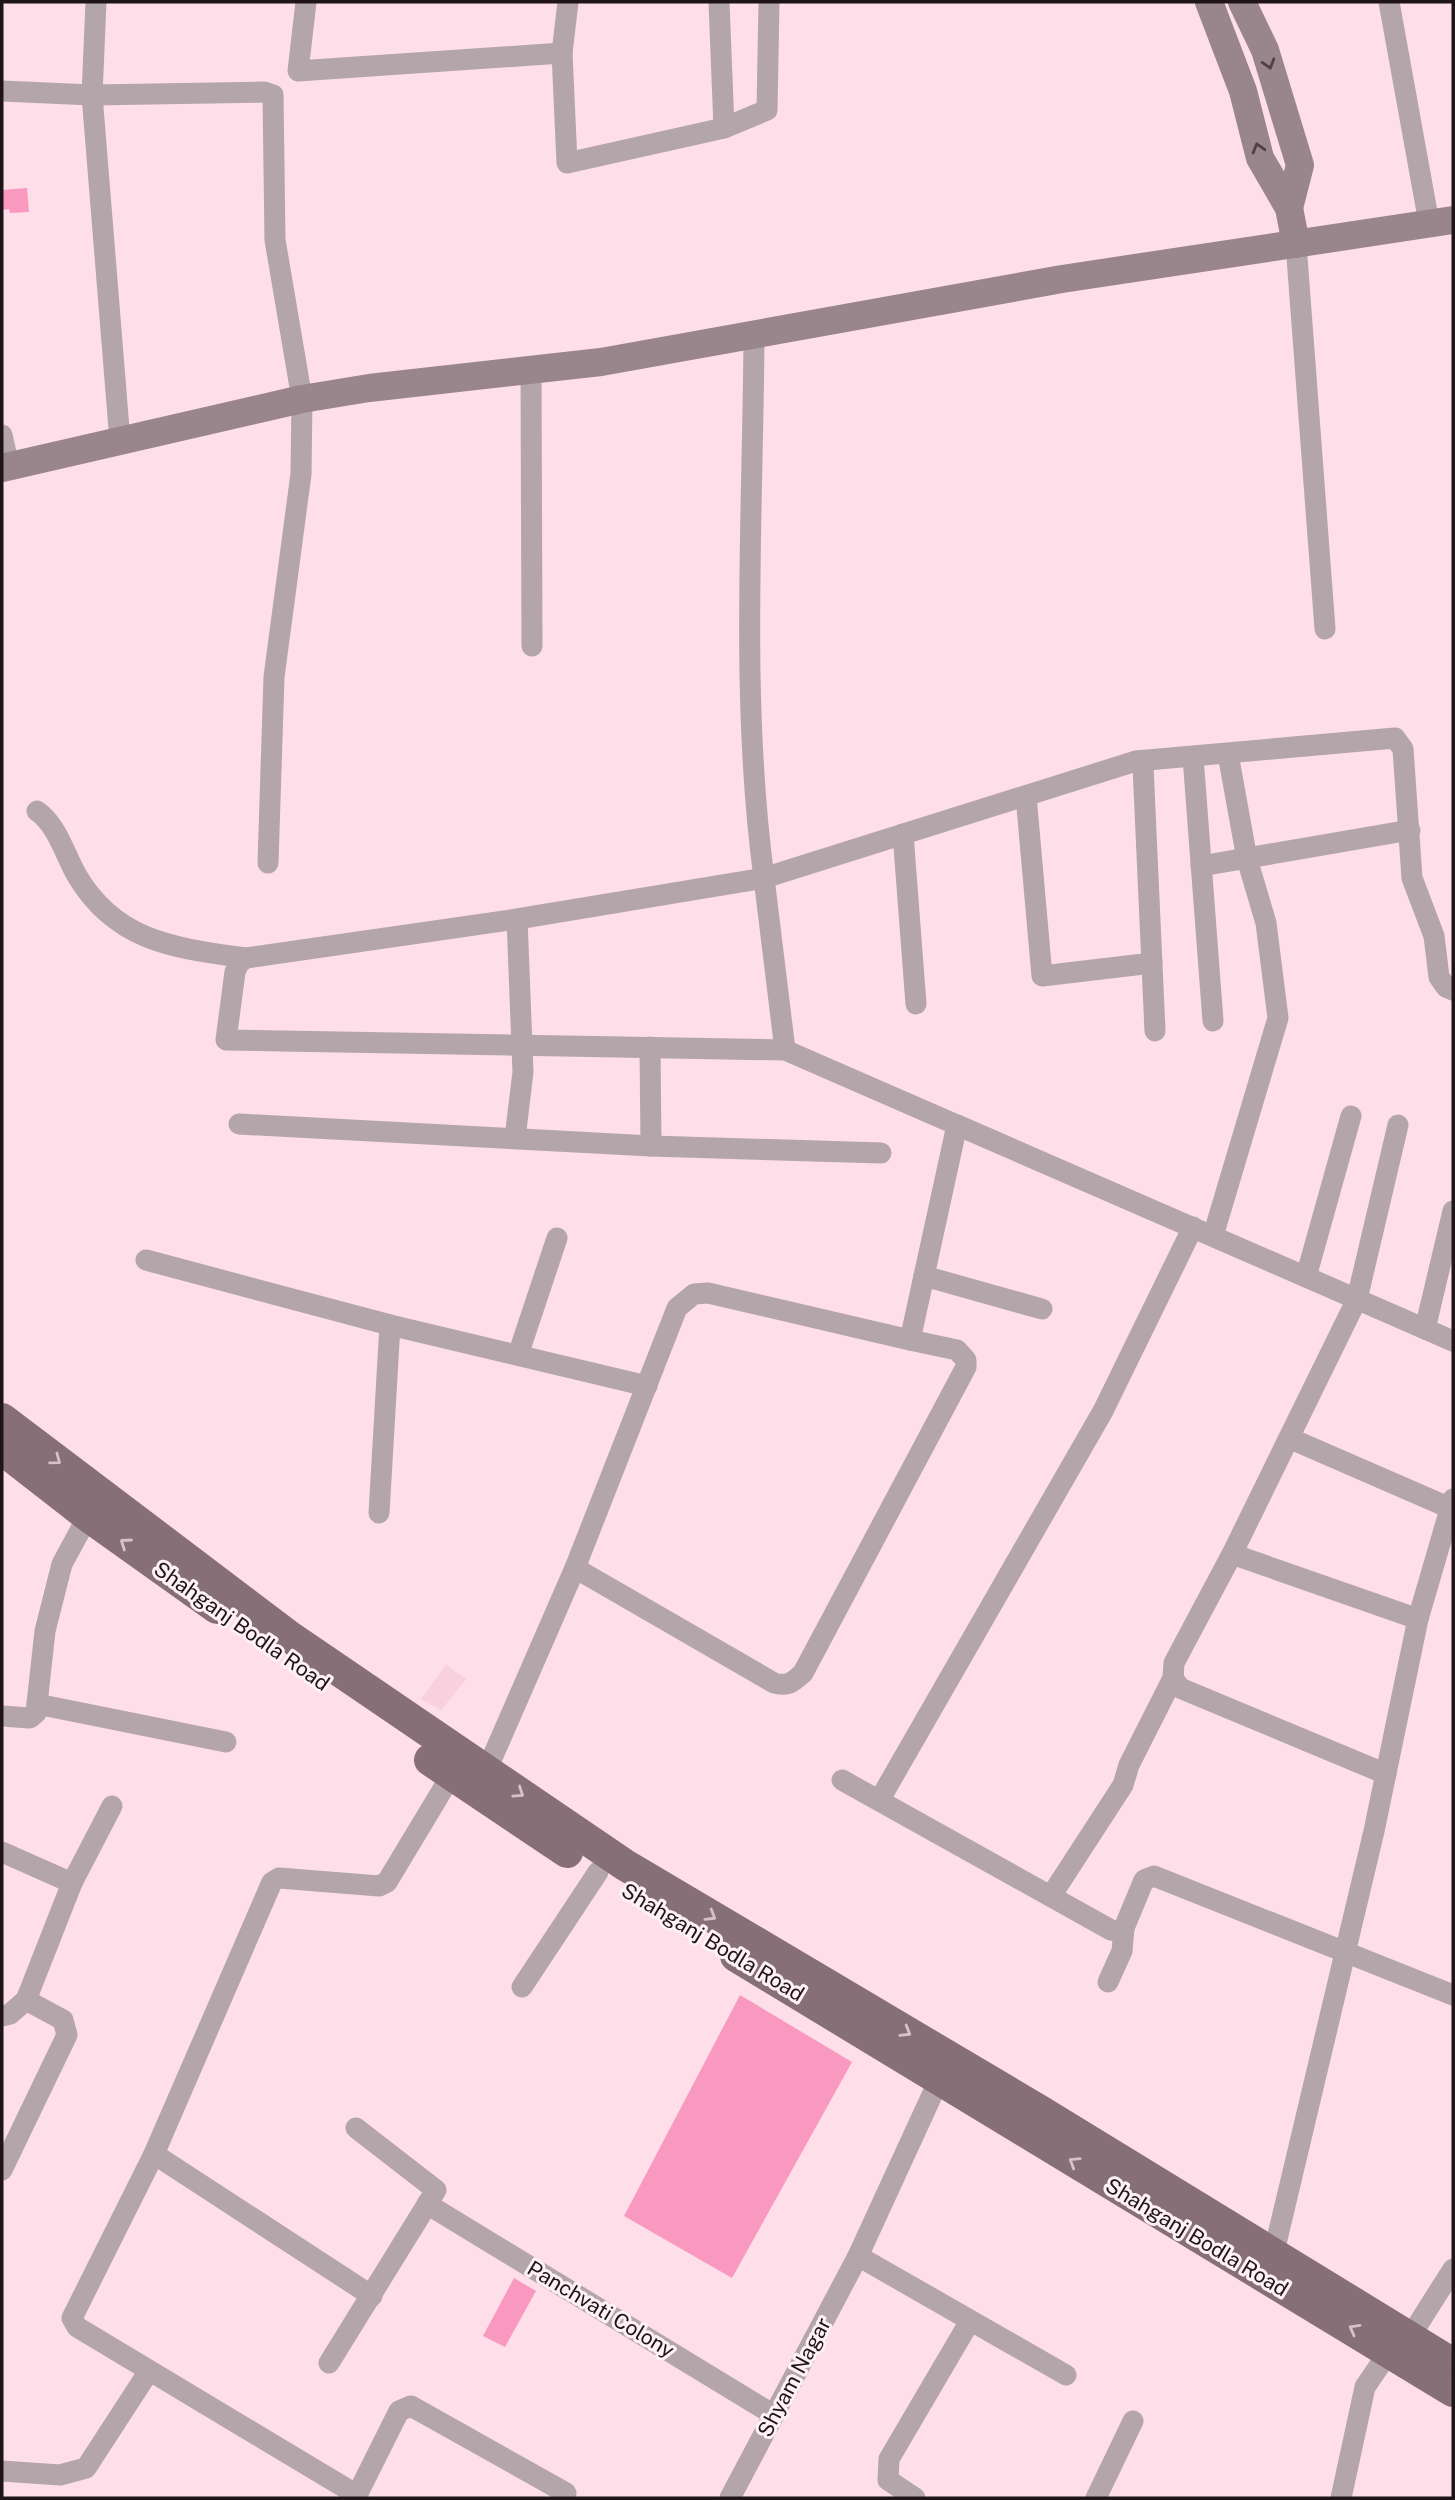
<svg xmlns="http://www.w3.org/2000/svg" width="1455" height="2500" font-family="'Public Sans',sans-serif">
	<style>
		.built { fill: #f8d0de }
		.building { fill: #fa99c0 }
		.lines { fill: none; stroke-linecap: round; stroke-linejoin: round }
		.street { stroke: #b3a5aa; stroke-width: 21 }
		.secondary { stroke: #99858c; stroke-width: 28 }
		.primary { stroke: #866f77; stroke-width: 32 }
		.oneway { stroke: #504146 }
		.oneway2 { stroke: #d4c4c9 }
		.labels { text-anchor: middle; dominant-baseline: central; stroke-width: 6; stroke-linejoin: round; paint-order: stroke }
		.street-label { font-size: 21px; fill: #1f1418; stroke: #fef1f5 }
	</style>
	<rect width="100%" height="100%" fill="#fddee9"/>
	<polygon class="built" points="446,1665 466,1679 441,1710 421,1699"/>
	<g class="building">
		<polygon points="27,188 29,212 10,213 9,209 2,210 2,190"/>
		<polygon points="740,1995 852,2062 732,2278 624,2216"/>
		<polygon points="514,2278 536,2291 505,2347 483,2336"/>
	</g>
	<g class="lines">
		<g class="street">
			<polyline points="96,2 92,95 120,441"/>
			<polyline points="306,2 298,71 562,53 568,2"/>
			<polyline points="719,2 724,128"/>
			<polyline points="1389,2 1429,223"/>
			<polyline points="562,53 567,163 724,128 767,110 769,2"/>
			<polyline points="2,91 92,95 264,92 273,95 275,240 302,399 301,474 274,677 268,863"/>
			<polyline points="1296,244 1325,629"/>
			<polyline points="531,369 532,646"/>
			<polyline points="2,435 9,466"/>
			<polyline points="1193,757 1213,1021"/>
			<polyline points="1136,761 1395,738 1403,749 1412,878 1434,936 1439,977 1446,987 1453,990"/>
			<polyline points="1026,796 1042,976 1152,963"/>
			<path d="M37 811C57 825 64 852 76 874 115 942 175 948 246 958"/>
			<polyline points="903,834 916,1004"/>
			<polyline points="1201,866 1410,830"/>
			<polyline points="650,1047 651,1146"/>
			<polyline points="785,1050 764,878 1136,761 1143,766 1155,1031"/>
			<polyline points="239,1124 651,1146 881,1153"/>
			<polyline points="957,1125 1453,1341"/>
			<polyline points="515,1138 523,1072 517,919"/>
			<polyline points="1213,1236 1278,1018 1266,923 1247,859 1228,754"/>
			<polyline points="146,1260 390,1325"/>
			<polyline points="924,1276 1042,1309"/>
			<polyline points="1306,1277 1351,1116"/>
			<polyline points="1425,1329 1453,1211"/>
			<polyline points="518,1355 557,1238"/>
			<polyline points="1289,1438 1450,1508"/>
			<polyline points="379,1513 390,1325 647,1386"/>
			<polyline points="1232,1554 1418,1619"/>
			<path d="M575 1568 774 1683C788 1687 793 1682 803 1673L966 1367V1360L957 1350 910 1340"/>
			<polyline points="1173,1678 1180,1688 1386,1774"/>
			<polyline points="37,1704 226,1742"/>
			<polyline points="2,1716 30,1718 36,1713 45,1631 62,1564 88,1516"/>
			<polyline points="842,1780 1111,1930 1118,1931 1124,1928 1144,1880 1154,1876 1453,1995"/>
			<path d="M482 1781 575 1568 677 1308 694 1294 708 1293 910 1340 957 1125 785 1050 226 1040 235 972 239 963 246 958 517 919 764 878C740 699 753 515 754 335"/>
			<polyline points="880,1799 1103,1411 1193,1227"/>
			<polyline points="2,1852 72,1883 26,2000 10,2014 2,2016"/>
			<polyline points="72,1883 112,1806"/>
			<polyline points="1051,1896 1123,1785 1129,1765 1173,1678 1174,1663 1232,1554 1357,1299 1398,1125"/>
			<polyline points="1108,1982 1122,1951 1124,1928"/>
			<polyline points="522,1987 598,1872"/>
			<polyline points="944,2069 858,2256 1066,2375"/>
			<polyline points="154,2154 372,2296"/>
			<polyline points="2,2170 67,2035 63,2020 26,2000"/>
			<polyline points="427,2204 774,2415"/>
			<polyline points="1273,2256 1374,1831 1418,1619 1453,1499"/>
			<polyline points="329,2363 436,2190 356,2128"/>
			<polyline points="2,2471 60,2475 86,2468 149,2371"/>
			<polyline points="357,2495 399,2411 411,2406 566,2493 563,2498"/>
			<polyline points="355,2498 357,2495 77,2327 72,2318 154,2154 272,1882 279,1878 379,1886 387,1882 458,1764"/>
			<polyline points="730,2498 858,2256"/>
			<polyline points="915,2498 888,2480 889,2459 970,2321"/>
			<polyline points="1096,2498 1133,2421"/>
			<polyline points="1341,2498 1365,2387 1390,2350 1410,2337 1453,2269"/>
		</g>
		<g class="secondary">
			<polyline points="1209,2 1243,91 1260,158 1289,208 1296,244"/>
			<polyline points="1242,2 1265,50 1300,165 1289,208"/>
			<polyline points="2,468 302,399 369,388 601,362 1062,279 1453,220"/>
		</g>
		<g class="primary">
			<polyline points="2,1419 290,1637 625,1865 1040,2111 1453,2364"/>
			<polyline points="2,1449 88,1516 217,1608"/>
			<polyline points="430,1760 567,1852"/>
			<polyline points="736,1956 1453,2391"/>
		</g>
	</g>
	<defs><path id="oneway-chevron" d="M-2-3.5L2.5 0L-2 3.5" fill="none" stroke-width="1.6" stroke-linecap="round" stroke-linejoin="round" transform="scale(1.75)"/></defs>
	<g class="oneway">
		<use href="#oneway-chevron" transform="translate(1269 64) rotate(73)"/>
		<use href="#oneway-chevron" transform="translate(1258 148) rotate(-106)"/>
	</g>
	<g class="oneway2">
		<use href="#oneway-chevron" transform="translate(56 1460) rotate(37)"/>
		<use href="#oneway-chevron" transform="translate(125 1543) rotate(-145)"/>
		<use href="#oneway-chevron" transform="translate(519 1793) rotate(34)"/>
		<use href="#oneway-chevron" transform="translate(711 1916) rotate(31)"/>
		<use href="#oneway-chevron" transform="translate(906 2032) rotate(31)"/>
		<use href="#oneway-chevron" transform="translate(1074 2162) rotate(-148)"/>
		<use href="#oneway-chevron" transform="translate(1354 2329) rotate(-151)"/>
	</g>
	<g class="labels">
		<g class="street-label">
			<text transform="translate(242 1626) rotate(35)">Shahganj Bodla Road</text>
			<text transform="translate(713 1942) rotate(31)">Shahganj Bodla Road</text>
			<text transform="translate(1197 2237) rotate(31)">Shahganj Bodla Road</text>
			<text transform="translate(601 2309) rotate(31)">Panchvati Colony</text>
			<text transform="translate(794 2377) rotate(-62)">Shyam Nagar</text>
		</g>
	</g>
	<rect width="1455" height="2500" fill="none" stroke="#1f1418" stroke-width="7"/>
</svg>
